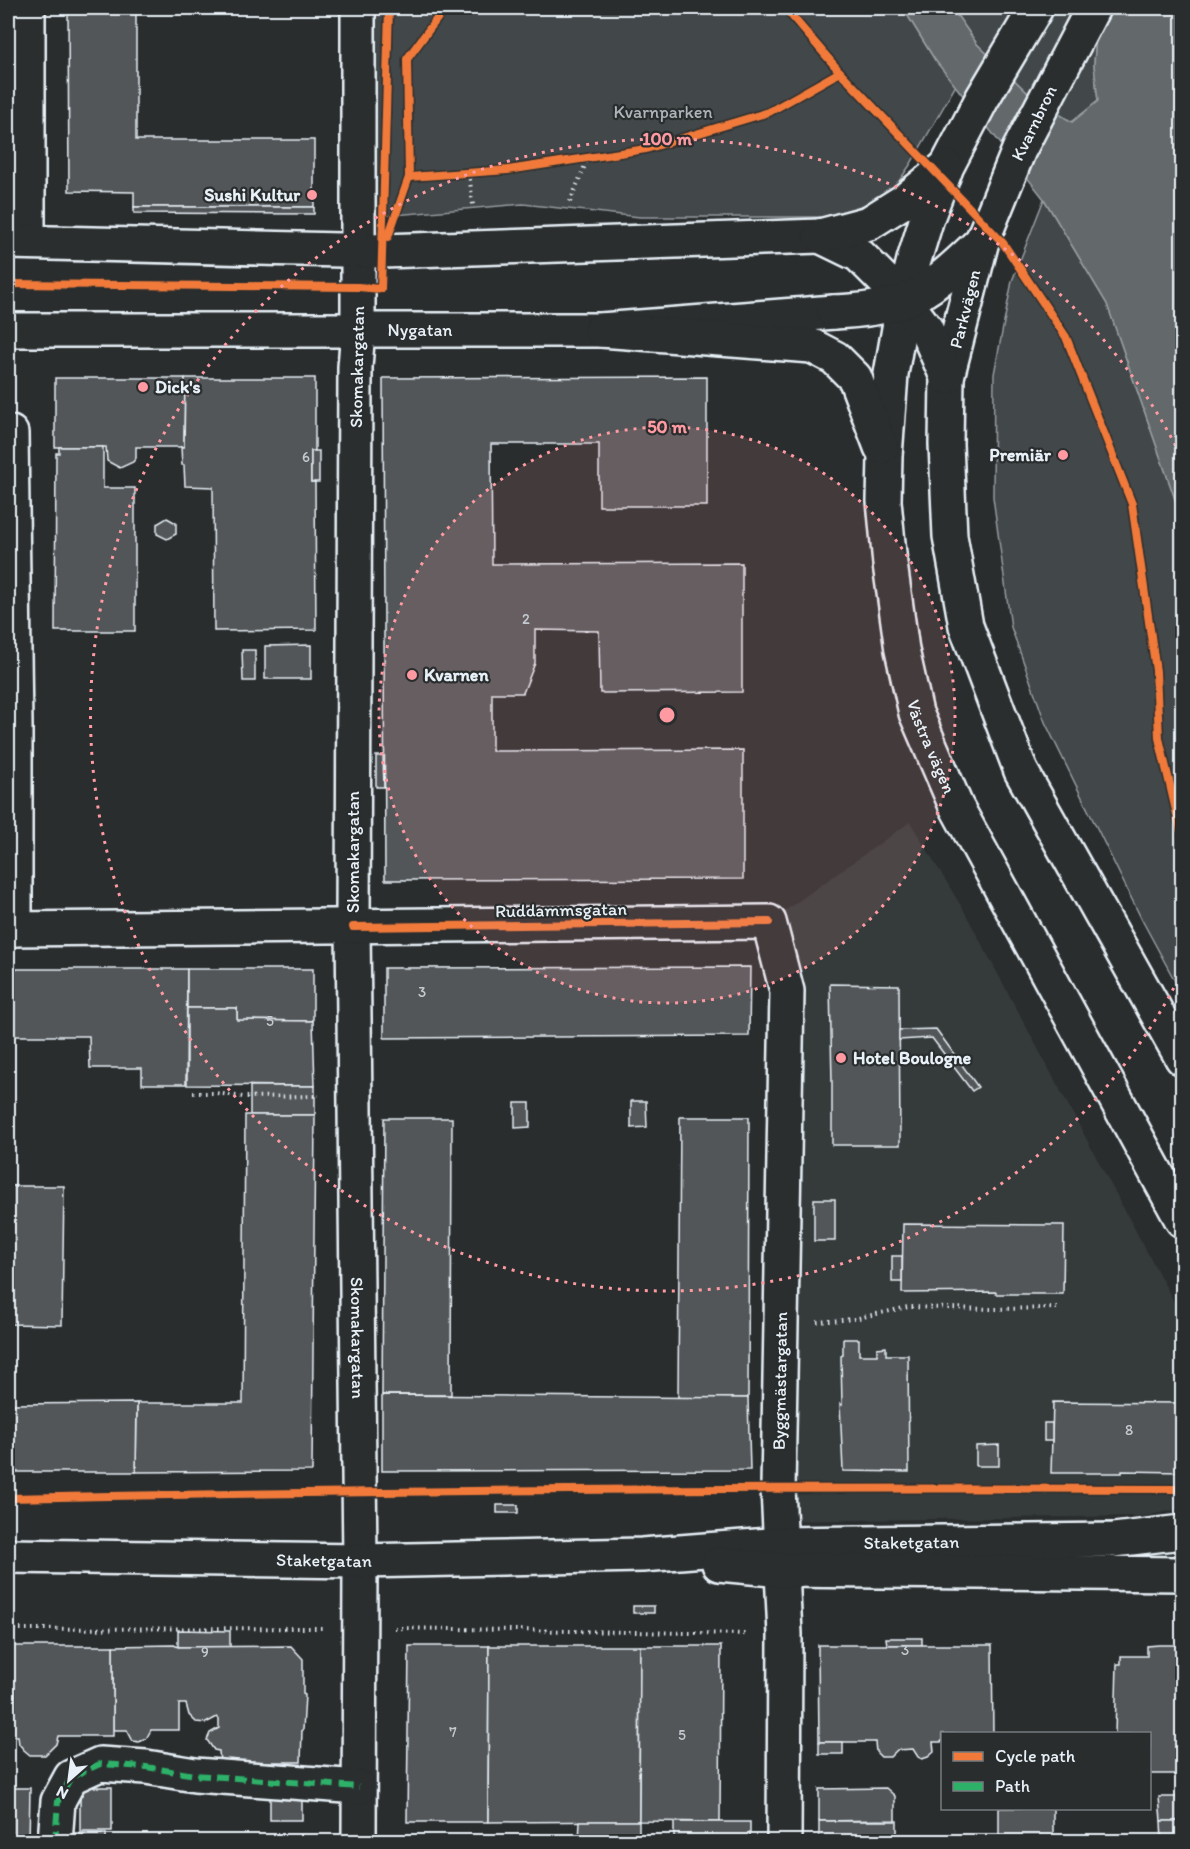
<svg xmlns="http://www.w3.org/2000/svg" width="1190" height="1849" font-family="Itim,sans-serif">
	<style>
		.built { fill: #363a3b }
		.green { fill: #424648; stroke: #959ca0; stroke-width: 1.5 }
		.water { fill: #63686b; stroke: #989fa3; stroke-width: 1.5 }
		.building { fill: #535759; stroke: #e8f1f8; stroke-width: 1.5 }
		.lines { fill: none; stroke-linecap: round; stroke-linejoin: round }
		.minor-casing { stroke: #e8f1f8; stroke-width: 38 }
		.secondary-casing { stroke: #e8f1f8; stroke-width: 38 }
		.path { stroke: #e8f1f8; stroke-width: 4; stroke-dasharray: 1.5 4.5; stroke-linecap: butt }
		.minor { stroke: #2a2d2e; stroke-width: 33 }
		.secondary { stroke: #2a2d2e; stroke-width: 33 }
		.quiet { stroke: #2db169; stroke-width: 6; stroke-dasharray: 12 6; stroke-linecap: butt }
		.cycleway-casing { stroke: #2a2d2e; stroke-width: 11 }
		.cycleway { stroke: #f17a3a; stroke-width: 8 }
		.ring { fill: none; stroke: #ff9aa2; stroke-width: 3; stroke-dasharray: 3 6 }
		.poi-dot { fill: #ff9aa2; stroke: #2a2d2e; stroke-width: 2 }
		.labels { text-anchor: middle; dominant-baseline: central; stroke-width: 4.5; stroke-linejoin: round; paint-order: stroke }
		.number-label { font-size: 15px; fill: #c3cad0 }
		.park-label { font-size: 18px; fill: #aeb5ba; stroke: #2a2d2e }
		.street-label { font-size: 18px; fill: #e8f1f8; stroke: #2a2d2e }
		.poi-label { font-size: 18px; font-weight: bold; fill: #e8f1f8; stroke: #2a2d2e; text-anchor: start }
		.centre { fill: #ff9aa2; stroke: #2a2d2e; stroke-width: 3 }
		.ring-label { font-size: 18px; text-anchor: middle; font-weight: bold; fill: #ff9aa2; stroke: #2a2d2e; stroke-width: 4.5; stroke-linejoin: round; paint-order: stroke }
	</style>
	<rect width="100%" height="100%" fill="#2a2d2e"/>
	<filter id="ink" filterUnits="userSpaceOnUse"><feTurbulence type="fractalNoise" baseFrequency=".0167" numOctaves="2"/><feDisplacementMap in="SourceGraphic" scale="12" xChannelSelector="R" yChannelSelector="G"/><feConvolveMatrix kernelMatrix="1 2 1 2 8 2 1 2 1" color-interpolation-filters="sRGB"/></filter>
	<g filter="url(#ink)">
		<polygon class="built" points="910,822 963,909 1182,1317 1182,1508 1146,1516 775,1521 787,991 769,922"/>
		<g class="green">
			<polygon points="370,8 903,8 935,60 956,85 910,165 897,184 871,203 823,217 640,217 523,204 371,217"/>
			<polygon points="952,8 1078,8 1096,35 1094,65 1098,101 1072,122 1034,99 977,44"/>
			<polygon points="1044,199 1107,304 1182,519 1182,994 1142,920 1045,722 1011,627 993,497 994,374 1012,281"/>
		</g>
		<polygon class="water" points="903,8 952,8 977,44 1034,99 1072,122 1098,101 1094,65 1096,35 1078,8 1182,8 1182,519 1107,304 1044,199 935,60"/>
		<g class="building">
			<polygon points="68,8 136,8 136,140 314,140 314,207 134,207 134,192 69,191"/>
			<polygon points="134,206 134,207 314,207 314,214 134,213"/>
			<polygon points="707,377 707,506 599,506 599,444 491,444 492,564 742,563 742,692 600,693 599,631 535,630 535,663 523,693 492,693 492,751 743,750 743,879 385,880 383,378"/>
			<polygon points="55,378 185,378 184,447 136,447 136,458 133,462 120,468 107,461 106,447 55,447"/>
			<polygon points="185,378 315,378 315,451 311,451 311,482 315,482 316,630 214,631 213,487 185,486 184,465 182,465 181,447 184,447"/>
			<polygon points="59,447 103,447 103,488 135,488 135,631 55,631 56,453 59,453"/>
			<rect x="311" y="451" width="8" height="31"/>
			<polygon points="167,518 176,523 176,534 167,539 157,534 157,524"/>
			<polygon points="311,645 311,679 265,679 265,646"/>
			<polygon points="242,650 255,650 255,681 243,681"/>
			<polygon points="376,756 383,756 384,787 376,787"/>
			<polygon points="750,967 749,1036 384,1038 384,968"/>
			<polygon points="8,969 187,969 186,1084 142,1084 142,1068 90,1068 89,1036 8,1036"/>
			<polygon points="187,969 313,969 313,1021 237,1020 237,1008 187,1008"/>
			<polygon points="830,984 899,985 900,1145 832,1145 832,1083"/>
			<polygon points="187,1008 237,1008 237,1020 313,1021 315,1086 187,1085"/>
			<polygon points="936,1029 978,1087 972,1091 932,1038 899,1040 899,1030"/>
			<rect x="250" y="1086" width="65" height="29"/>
			<polygon points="631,1101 646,1101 647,1127 631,1128"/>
			<polygon points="515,1103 530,1103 530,1127 515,1128"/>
			<polygon points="245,1115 315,1115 312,1471 136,1472 137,1403 243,1403"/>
			<polygon points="680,1117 749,1117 748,1398 678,1398"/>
			<polygon points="384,1118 452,1118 451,1395 382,1395"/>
			<polygon points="8,1186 64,1186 62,1325 8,1324"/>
			<rect x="814" y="1199" width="21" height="42"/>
			<polygon points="903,1224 1064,1225 1063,1294 996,1294 996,1292 902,1293"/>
			<rect x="892" y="1256" width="10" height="26"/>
			<polygon points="843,1339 859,1339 859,1355 877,1355 877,1348 886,1347 886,1355 908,1355 909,1472 843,1471 840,1404 842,1405 841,1356 843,1355"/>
			<polygon points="382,1395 748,1398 750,1470 382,1471"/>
			<polygon points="1053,1402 1182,1403 1182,1472 1122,1471 1122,1473 1051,1473"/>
			<polygon points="137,1403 136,1472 8,1472 8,1404"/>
			<rect x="1044" y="1423" width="8" height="18"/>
			<polygon points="999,1445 999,1466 976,1466 976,1446"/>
			<rect x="497" y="1505" width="21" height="8"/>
			<rect x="633" y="1606" width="21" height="7"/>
			<polygon points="178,1630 230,1631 230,1647 178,1647"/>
			<polygon points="886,1638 922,1638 922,1645 887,1645"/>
			<polygon points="174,1645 178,1647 291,1646 303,1659 303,1694 305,1695 303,1730 302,1730 301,1762 220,1762 219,1751 214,1750 207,1740 210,1733 219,1728 219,1719 217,1717 206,1723 196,1722 189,1715 186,1704 179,1704 179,1730 151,1730 146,1739 139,1742 133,1741 127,1730 113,1730 113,1646"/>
			<polygon points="818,1645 992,1645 993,1734 942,1734 942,1742 933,1742 934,1752 928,1757 922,1759 918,1757 913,1749 897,1750 890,1757 881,1757 876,1752 875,1742 819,1742"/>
			<polygon points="1159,1645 1182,1645 1182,1752 1177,1752 1177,1774 1150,1774 1150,1734 1115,1734 1117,1664 1121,1664 1121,1656 1147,1656 1147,1646"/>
			<polygon points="8,1646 113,1646 113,1736 58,1736 56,1744 45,1755 30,1755 24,1750 19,1744 18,1736 8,1736"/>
			<polygon points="409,1646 489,1646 488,1822 407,1822"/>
			<polygon points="489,1646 640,1646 639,1821 488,1822"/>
			<polygon points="640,1646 721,1646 720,1822 639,1821"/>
			<rect x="819" y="1742" width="24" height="12"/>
			<rect x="80" y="1787" width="32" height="44"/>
			<polygon points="8,1788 30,1788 29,1842 8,1842"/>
			<polygon points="886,1788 895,1796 895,1820 819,1821 819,1789"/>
			<rect x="270" y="1792" width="32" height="28"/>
			<polygon points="1159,1797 1182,1797 1182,1821 1161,1821"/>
			<rect x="999" y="1808" width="54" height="34"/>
			<polygon points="580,1821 639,1821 639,1842 579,1842"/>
			<rect x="819" y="1821" width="78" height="21"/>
			<polygon points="1161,1821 1182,1821 1182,1842 1162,1842"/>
			<rect x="674" y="1822" width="76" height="20"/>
			<rect x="75" y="1833" width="31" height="9"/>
		</g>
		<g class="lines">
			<g class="minor-casing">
				<g id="minor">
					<polyline points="28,8 28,242"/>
					<path id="s1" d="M358 8V330L355 367 353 927 360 1561 359 1842"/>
					<polyline points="8,242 383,251 820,236"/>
					<path id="s2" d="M8 330H601L834 312"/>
					<polyline points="11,433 15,726 15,929"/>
					<polyline points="8,929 769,922 787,991 778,1488 785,1634 784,1842"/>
					<polyline points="55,1842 58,1801 71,1777 100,1764 146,1767 195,1775 359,1787"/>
				</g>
			</g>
			<g class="secondary-casing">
				<g id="secondary">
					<path id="s3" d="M1036 8 982 99 947 166 927 218 914 260 904 300 891 374 885 456 884 501 890 564 902 650 916 713 956 806 1182 1220"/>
					<polyline points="1093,8 1019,150 982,241 947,377 946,444 950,536 966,626 1021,771 1182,1058"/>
					<polyline points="820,236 859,255 904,300 926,329 947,377"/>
					<polyline points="820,236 869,223 904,201 946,167"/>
					<path d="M834 312C857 311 881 309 903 301 932 290 960 262 982 241"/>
					<polyline points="601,330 812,346 835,358 855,378 881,447"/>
					<path id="s4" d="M8 1556 360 1561 642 1555 780 1544 1114 1540 1182 1532"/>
					<polyline points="719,1564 781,1570 1182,1574"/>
				</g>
			</g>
			<g class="path">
				<polyline points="469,173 473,205"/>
				<polyline points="570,202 588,158"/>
				<polyline points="193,1093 216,1093 243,1097 319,1096"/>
				<polyline points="817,1322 854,1319 908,1307 991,1309 1059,1308"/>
				<polyline points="395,1628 748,1634"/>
				<polyline points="8,1629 325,1628"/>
			</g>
			<use href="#minor" class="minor"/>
			<use href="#secondary" class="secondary"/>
			<polyline class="quiet" points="55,1842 58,1801 71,1777 100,1764 146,1767 195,1775 359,1787"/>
			<g class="cycleway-casing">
				<g id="cycleway">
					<polyline points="785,8 840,72 1003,243 1066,337 1132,504 1156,671 1159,738 1182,836"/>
					<polyline points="409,177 508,170 646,149 769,112 840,72"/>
					<polyline points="388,237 409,177 407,59 445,8"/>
					<polyline points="8,284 358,287 381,289 389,8"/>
					<polyline points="353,927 769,922"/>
					<path d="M8 1498C399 1490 791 1487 1182 1489"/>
				</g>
			</g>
			<use href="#cycleway" class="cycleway"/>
		</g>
	</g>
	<circle cx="667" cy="715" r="288" fill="#ff9aa2" fill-opacity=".12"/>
	<g class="ring">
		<circle cx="667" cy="715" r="288"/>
		<path d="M1182 972A576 576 0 1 1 1182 458"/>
	</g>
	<g class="poi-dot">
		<circle cx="312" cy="195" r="6"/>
		<circle cx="143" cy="387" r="6"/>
		<circle cx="1063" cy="455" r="6"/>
		<circle cx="412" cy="675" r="6"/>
		<circle cx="841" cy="1058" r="6"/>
	</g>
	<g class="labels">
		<g class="number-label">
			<text x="306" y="457">6</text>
			<text x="526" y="619">2</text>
			<text x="422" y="992">3</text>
			<text x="270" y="1021">5</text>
			<text x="1129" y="1430">8</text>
			<text x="905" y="1650">3</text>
			<text x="205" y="1652">9</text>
			<text x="453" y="1732">7</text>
			<text x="682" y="1735">5</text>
		</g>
		<g class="park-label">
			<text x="663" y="112">Kvarnparken</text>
		</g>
		<g class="street-label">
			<text transform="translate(1034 123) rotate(-64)">Kvarnbron</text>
			<text transform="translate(965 309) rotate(-76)">Parkvägen</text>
			<text stroke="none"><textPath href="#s2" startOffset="412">Nygatan</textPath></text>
			<text transform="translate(357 367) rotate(-89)">Skomakargatan</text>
			<text stroke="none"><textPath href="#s3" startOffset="776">Västra vägen</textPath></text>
			<text transform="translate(353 852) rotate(-90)">Skomakargatan</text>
			<text transform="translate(561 910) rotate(-1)">Ruddammsgatan</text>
			<text stroke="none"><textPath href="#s1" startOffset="1330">Skomakargatan</textPath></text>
			<text transform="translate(780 1381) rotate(-89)">Byggmästargatan</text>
			<text stroke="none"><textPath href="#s4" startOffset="904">Staketgatan</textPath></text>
			<text stroke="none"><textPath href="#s4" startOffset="316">Staketgatan</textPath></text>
		</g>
		<g class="poi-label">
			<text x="300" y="195" text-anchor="end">Sushi Kultur</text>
			<text x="155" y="387">Dick's</text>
			<text x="1051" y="455" text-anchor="end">Premiär</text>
			<text x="424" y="675">Kvarnen</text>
			<text x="853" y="1058">Hotel Boulogne</text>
		</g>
	</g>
	<circle cx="667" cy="715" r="9" class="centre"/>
	<g class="ring-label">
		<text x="667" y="145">100 m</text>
		<text x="667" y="433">50 m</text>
	</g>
	<rect width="1190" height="1849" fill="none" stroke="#2a2d2e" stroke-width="30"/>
	<rect x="15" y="15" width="1160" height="1819" fill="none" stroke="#e8f1f8" stroke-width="2" filter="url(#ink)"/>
	<rect x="941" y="1732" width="210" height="78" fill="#2a2d2e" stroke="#767b7f" stroke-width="1.5"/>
	<rect x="953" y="1752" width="30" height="9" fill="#f17a3a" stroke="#767b7f" stroke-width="1.5"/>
	<text x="995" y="1762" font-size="18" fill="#e8f1f8">Cycle path</text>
	<rect x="953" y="1782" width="30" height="9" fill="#2db169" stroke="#767b7f" stroke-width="1.5"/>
	<text x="995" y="1792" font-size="18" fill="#e8f1f8">Path</text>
	<g transform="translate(69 1780) rotate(208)" stroke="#2a2d2e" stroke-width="4.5" paint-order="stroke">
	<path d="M0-4.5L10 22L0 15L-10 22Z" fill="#e8f1f8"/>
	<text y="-9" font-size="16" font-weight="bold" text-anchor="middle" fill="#e8f1f8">N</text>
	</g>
</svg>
